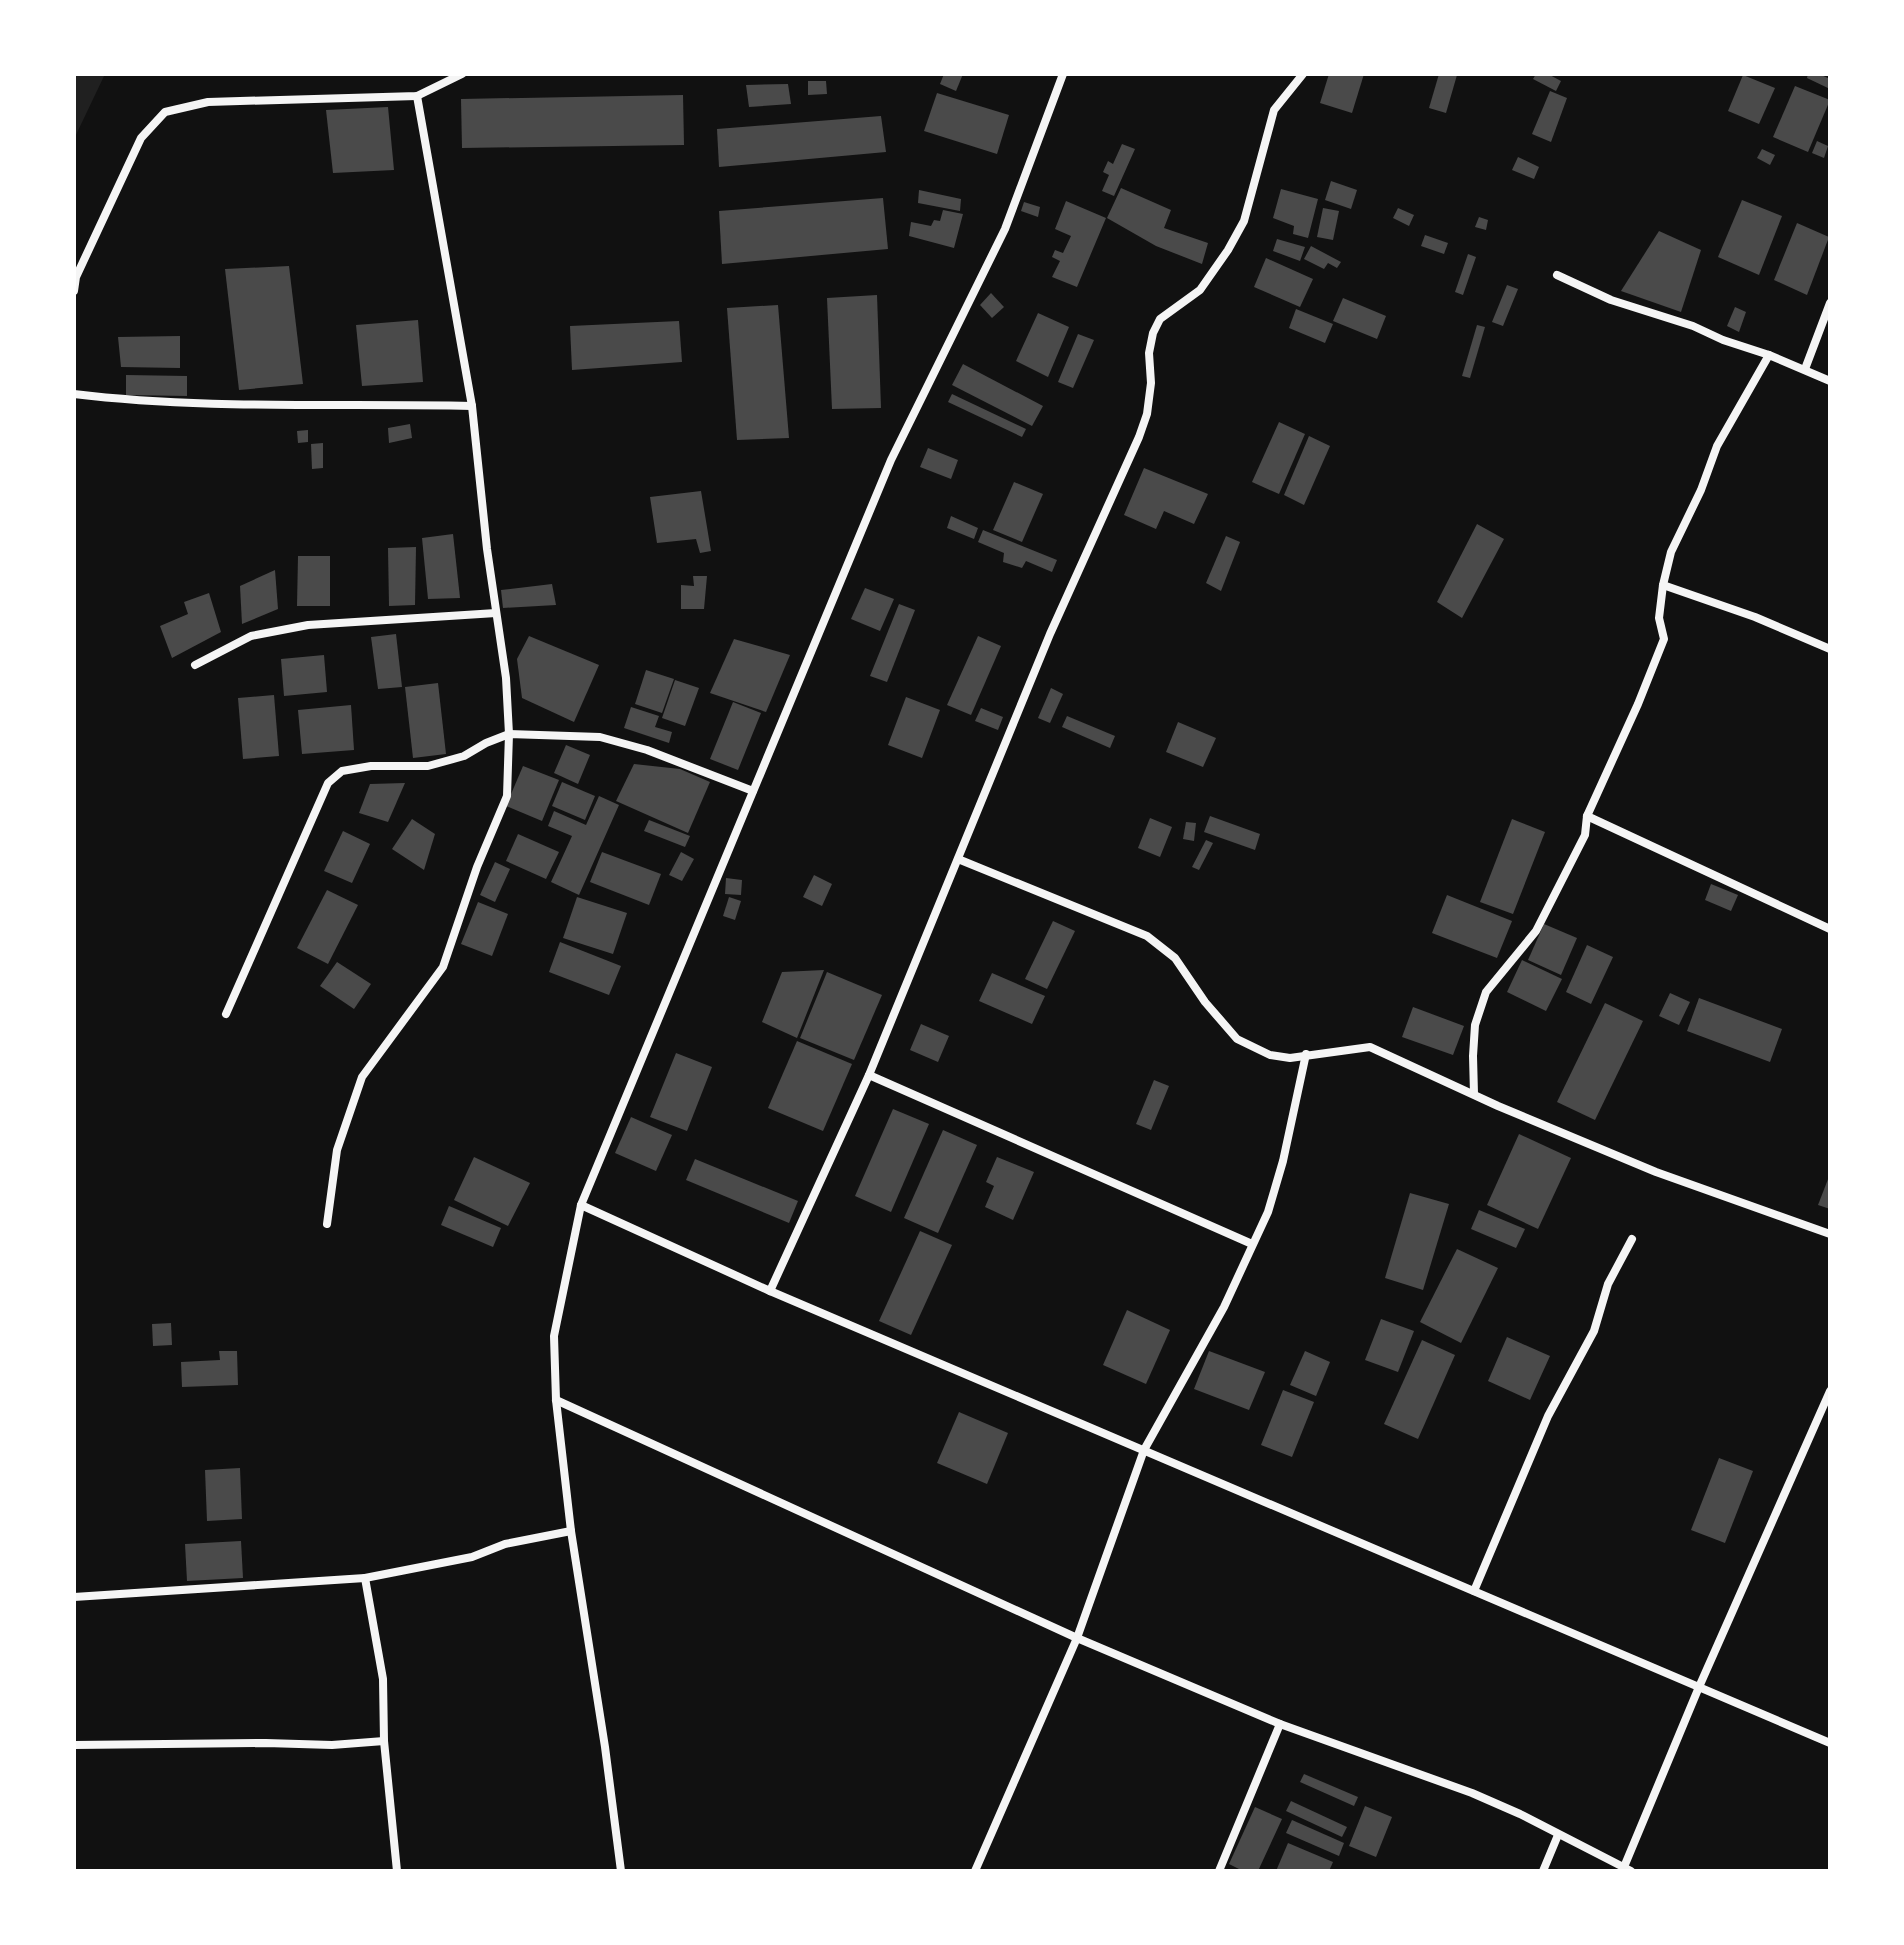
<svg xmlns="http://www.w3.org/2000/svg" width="1904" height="1945" font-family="Poppins,sans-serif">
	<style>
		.green { fill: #202020 }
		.building { fill: #4a4a4a }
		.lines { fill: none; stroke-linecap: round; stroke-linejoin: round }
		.minor { stroke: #f5f5f5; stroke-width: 8 }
	</style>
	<rect width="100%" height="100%" fill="#111"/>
	<polygon class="green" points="74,74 105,74 74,139"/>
	<g class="building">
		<polygon points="944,74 963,74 956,91 940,84"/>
		<polygon points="1329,74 1364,74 1352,113 1320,103"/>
		<polygon points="1439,74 1457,75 1446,113 1429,108"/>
		<polygon points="1536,74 1548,74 1561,81 1556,91 1533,79"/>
		<polygon points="1808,74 1819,74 1830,79 1830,89 1807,78"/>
		<polygon points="1743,75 1775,88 1759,124 1728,111"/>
		<polygon points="808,81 826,81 827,94 808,95"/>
		<polygon points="788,84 791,104 749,107 746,85"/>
		<polygon points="1795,86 1830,100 1808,152 1773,137"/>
		<polygon points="1550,91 1567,98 1551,142 1532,134"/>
		<polygon points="937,93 1009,115 997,154 924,131"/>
		<polygon points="683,95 684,145 462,148 461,99"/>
		<polygon points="388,107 394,170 333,173 326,110"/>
		<polygon points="881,116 886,152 719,167 717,129"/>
		<polygon points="1817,141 1828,146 1824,158 1812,153"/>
		<polygon points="1122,144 1135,149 1114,196 1102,191 1109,175 1103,172 1108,161 1113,164"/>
		<polygon points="1762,149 1775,155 1770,165 1757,158"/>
		<polygon points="1518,157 1539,167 1534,179 1512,170"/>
		<polygon points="1331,181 1357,190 1351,209 1325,200"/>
		<polygon points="1121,188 1171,210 1164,228 1208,243 1202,264 1156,246 1107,218"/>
		<polygon points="1281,189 1318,199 1308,238 1293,234 1294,226 1273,218"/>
		<polygon points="919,190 961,199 960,211 918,203"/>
		<polygon points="883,198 888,249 722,264 719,211"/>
		<polygon points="1742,200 1782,216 1759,275 1718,257"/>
		<polygon points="1066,201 1106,218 1077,287 1052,277 1060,261 1052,257 1055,250 1063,253 1071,236 1055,229"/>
		<polygon points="1024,202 1040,207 1038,217 1021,211"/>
		<polygon points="1323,208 1339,211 1333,240 1317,237"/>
		<polygon points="1398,208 1414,215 1409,226 1393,218"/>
		<polygon points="943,210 963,214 954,248 909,236 911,222 931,226 934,220 940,221"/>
		<polygon points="1479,217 1488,220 1486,230 1475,227"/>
		<polygon points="1797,223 1829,237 1807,295 1774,280"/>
		<polygon points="1659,231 1701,250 1681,312 1621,291"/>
		<polygon points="1425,235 1448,243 1444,254 1421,246"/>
		<polygon points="1277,239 1305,247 1300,261 1273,251"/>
		<polygon points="1311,246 1341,262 1337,268 1328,263 1324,269 1304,259"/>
		<polygon points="1468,254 1476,257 1463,295 1455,292"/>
		<polygon points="1266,258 1313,279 1300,307 1254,287"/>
		<polygon points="289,266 303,384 239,390 225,269"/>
		<polygon points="1507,285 1518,289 1503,326 1492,322"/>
		<polygon points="991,293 1004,307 992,318 980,305"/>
		<polygon points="877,295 881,408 832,409 827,298"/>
		<polygon points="1343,298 1386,316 1377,339 1333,321"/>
		<polygon points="778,305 789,438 737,440 727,308"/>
		<polygon points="1735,307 1746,312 1739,332 1727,326"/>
		<polygon points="1296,309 1333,324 1325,343 1289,328"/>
		<polygon points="1038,313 1069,327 1048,377 1016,361"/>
		<polygon points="418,320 423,382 362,386 356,325"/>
		<polygon points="679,321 682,362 572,370 570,326"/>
		<polygon points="1477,325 1485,327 1470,378 1462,376"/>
		<polygon points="1078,334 1094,340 1073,388 1058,382"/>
		<polygon points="180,336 180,368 121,367 118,337"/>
		<polygon points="963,364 1043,406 1032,426 952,385"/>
		<polygon points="126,375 187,376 187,396 126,395"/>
		<polygon points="952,394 1026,429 1022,437 948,402"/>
		<polygon points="1279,422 1305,434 1279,494 1252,482"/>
		<polygon points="410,424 412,438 389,443 388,428"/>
		<polygon points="308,430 308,442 298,443 297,431"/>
		<polygon points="1309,436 1330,446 1304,505 1284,495"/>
		<polygon points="323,443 323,468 312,469 311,444"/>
		<polygon points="928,448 958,460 951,479 920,467"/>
		<polygon points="1144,468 1208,494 1194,524 1164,511 1156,529 1124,515"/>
		<polygon points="1014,482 1043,494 1022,542 993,530"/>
		<polygon points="701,491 711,551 700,553 696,539 657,543 650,497"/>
		<polygon points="951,516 978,528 974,539 947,528"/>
		<polygon points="1477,524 1504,539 1462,618 1437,602"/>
		<polygon points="983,530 1057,560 1052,572 1026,561 1022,568 1003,562 1004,553 978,542"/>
		<polygon points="453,534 460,598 428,599 422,538"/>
		<polygon points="1226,536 1240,542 1221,591 1206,583"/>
		<polygon points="416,547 415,605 389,606 388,548"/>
		<polygon points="298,556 330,556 330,606 297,606"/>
		<polygon points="275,570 278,609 242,624 240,586"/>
		<polygon points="693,576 707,576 704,609 681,609 681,585 694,586"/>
		<polygon points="552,584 556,605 503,608 501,590"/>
		<polygon points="865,588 894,599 880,631 851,619"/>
		<polygon points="209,593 221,632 172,658 160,626 188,614 184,602"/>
		<polygon points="899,604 915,610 887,682 870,676"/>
		<polygon points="396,634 402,687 378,689 371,637"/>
		<polygon points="529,636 599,665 574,722 522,698 517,659"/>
		<polygon points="978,636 1001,646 971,715 947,705"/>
		<polygon points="734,639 790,655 766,712 710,693"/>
		<polygon points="324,655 327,692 284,696 281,659"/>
		<polygon points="646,670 674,679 662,713 635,704"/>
		<polygon points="675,680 699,688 685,726 662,718"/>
		<polygon points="438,683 446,754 413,758 405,687"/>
		<polygon points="1051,688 1063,694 1050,723 1038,718"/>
		<polygon points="274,695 279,756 243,759 238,698"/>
		<polygon points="906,697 940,710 922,758 888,745"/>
		<polygon points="733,702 761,713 738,770 710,759"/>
		<polygon points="351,705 354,750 302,754 298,710"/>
		<polygon points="631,707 659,716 655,727 672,732 669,743 624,728"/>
		<polygon points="981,708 1003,717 998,730 975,721"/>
		<polygon points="1067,716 1115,736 1110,748 1062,727"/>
		<polygon points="1178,722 1216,738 1203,767 1166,752"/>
		<polygon points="566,745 590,755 578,784 554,773"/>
		<polygon points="634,764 680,769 710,782 688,833 616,801"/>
		<polygon points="523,766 559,780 542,821 506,806"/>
		<polygon points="562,782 595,796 585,820 552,806"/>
		<polygon points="405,783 388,822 359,813 370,784"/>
		<polygon points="599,796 619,805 579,895 551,882 572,836 548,826 554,811 586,825"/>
		<polygon points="1210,816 1260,834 1255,850 1204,832"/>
		<polygon points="1150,818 1172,827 1160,857 1138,848"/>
		<polygon points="412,819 435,834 424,870 392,849"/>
		<polygon points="1512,819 1545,832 1513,914 1480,902"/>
		<polygon points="649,820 690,836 685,847 644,831"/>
		<polygon points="1186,822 1196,823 1194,841 1183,839"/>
		<polygon points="343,831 370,844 352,883 324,871"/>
		<polygon points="518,834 559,852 546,879 506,861"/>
		<polygon points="1206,840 1213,843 1199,870 1192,867"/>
		<polygon points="602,852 661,874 649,905 590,882"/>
		<polygon points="681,852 694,859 682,881 669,875"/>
		<polygon points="495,862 510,869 495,902 480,895"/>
		<polygon points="814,875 832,884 822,906 803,897"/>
		<polygon points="726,878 742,880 741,895 725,894"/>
		<polygon points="1711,884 1738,895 1731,911 1705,900"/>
		<polygon points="327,890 358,905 328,964 297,948"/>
		<polygon points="1447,895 1512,921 1497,958 1432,933"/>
		<polygon points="577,897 627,913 613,954 563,938"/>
		<polygon points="729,897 741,901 735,920 723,916"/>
		<polygon points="478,902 508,914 492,956 461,944"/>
		<polygon points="1053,921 1075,931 1047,989 1025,979"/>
		<polygon points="1544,924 1577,938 1561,975 1528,960"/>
		<polygon points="560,942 621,966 609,995 549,972"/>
		<polygon points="1587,945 1613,957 1591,1004 1566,992"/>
		<polygon points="1522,960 1562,979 1546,1011 1507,992"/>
		<polygon points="337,962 371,984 354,1009 320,986"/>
		<polygon points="824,970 797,1038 762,1022 782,972"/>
		<polygon points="827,972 882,995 854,1060 800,1038"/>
		<polygon points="992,973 1045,996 1032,1024 979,1001"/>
		<polygon points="1670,993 1690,1002 1679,1025 1659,1016"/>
		<polygon points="1699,998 1782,1029 1770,1062 1687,1031"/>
		<polygon points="1605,1003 1643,1021 1595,1120 1557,1102"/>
		<polygon points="1413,1007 1464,1026 1453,1055 1402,1037"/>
		<polygon points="921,1024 949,1036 938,1062 910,1050"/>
		<polygon points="797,1041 852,1064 823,1131 768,1108"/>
		<polygon points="676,1053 712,1067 687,1131 650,1117"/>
		<polygon points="1154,1080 1169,1086 1151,1130 1136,1124"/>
		<polygon points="893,1109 929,1124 891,1212 855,1196"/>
		<polygon points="631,1117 672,1135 656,1171 615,1153"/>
		<polygon points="943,1130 977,1145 938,1233 904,1218"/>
		<polygon points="1519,1134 1571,1158 1538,1229 1487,1205"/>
		<polygon points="474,1157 530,1183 508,1226 454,1200"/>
		<polygon points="997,1157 1034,1172 1013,1220 985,1207 994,1186 986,1182"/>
		<polygon points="695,1159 798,1201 789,1223 686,1180"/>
		<polygon points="1830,1174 1830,1209 1818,1205"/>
		<polygon points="1410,1193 1449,1204 1423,1290 1385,1278"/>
		<polygon points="449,1206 501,1228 493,1247 441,1225"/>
		<polygon points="1479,1210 1525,1229 1516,1248 1471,1229"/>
		<polygon points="920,1231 952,1245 911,1335 879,1321"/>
		<polygon points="1457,1249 1498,1268 1461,1343 1420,1322"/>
		<polygon points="1127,1310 1170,1330 1146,1384 1103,1365"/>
		<polygon points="1381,1319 1414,1331 1398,1372 1365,1360"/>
		<polygon points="171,1323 172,1345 153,1346 152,1324"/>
		<polygon points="1507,1337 1550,1356 1530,1400 1488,1381"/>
		<polygon points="1422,1340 1455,1355 1418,1439 1384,1424"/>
		<polygon points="219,1351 237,1351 238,1385 182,1387 181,1362 220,1360"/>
		<polygon points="1209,1351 1265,1372 1249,1410 1194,1389"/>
		<polygon points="1305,1351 1330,1362 1316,1396 1290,1385"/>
		<polygon points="1283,1390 1314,1402 1292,1457 1261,1445"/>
		<polygon points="959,1412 1008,1433 987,1484 937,1463"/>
		<polygon points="1719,1458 1753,1471 1725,1543 1691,1530"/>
		<polygon points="240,1468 242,1519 207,1521 205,1470"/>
		<polygon points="241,1541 243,1578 187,1581 185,1544"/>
		<polygon points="1304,1774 1358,1797 1354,1806 1300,1782"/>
		<polygon points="1291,1801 1347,1827 1342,1837 1286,1811"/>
		<polygon points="1365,1806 1392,1817 1376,1857 1349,1846"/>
		<polygon points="1255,1807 1282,1819 1258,1871 1243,1871 1229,1864"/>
		<polygon points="1292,1820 1344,1843 1339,1856 1286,1833"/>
		<polygon points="1288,1843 1333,1862 1329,1871 1276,1871"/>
	</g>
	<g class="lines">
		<g class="minor">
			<polyline points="1557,275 1611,300 1693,326 1723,340 1769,355 1830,381"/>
			<polyline points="74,291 76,277 141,138 165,112 208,102 417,96 462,74"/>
			<polyline points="1805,369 1830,303"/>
			<path d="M74 394C206 410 339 403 472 406"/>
			<polyline points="1663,585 1755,617 1830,649"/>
			<polyline points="195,665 251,636 308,625 496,613"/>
			<polyline points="1587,816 1830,929"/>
			<polyline points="958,859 1147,936 1175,958 1205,1002 1237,1039 1270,1055 1290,1058 1370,1047 1498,1106 1656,1172 1830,1234"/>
			<polyline points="226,1014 328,783 342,771 371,766 428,766 464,756 486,743 509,734 600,737 647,750 753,791"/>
			<polyline points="869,1075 1252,1244"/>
			<polyline points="1474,1094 1473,1056 1475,1025 1486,992 1536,931 1585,835 1587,816 1638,704 1664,639 1659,618 1663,585 1671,552 1701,490 1717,446 1769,355"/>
			<polyline points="581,1205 770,1291 1830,1743"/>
			<polyline points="327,1224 337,1150 362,1077 443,967 477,867 507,796 509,734 506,678 487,549 472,406 417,96"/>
			<polyline points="770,1291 869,1075 1050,634 1139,437 1147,414 1151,383 1149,353 1153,333 1160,319 1200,290 1228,250 1244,221 1274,110 1303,74"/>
			<polyline points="556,1400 1077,1638 1280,1724 1472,1793 1520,1814 1631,1871"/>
			<polyline points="365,1578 472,1557 505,1544 571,1531"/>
			<polyline points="1474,1591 1548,1416 1594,1331 1608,1284 1632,1239"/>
			<polyline points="74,1597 365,1578 383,1679 384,1741 397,1871"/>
			<polyline points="74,1745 266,1743 332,1745 384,1741"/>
			<polyline points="1624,1867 1699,1687 1830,1391"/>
			<polyline points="621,1871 605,1747 571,1531 556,1400 554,1336 581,1205 891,460 1005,229 1063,74"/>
			<polyline points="975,1871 1077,1638 1144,1450 1224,1307 1268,1212 1283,1161 1306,1054"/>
			<polyline points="1219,1871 1280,1724"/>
			<polyline points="1543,1871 1558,1835"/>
		</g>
	</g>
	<rect width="1904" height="1945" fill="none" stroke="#ffffff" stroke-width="152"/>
</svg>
